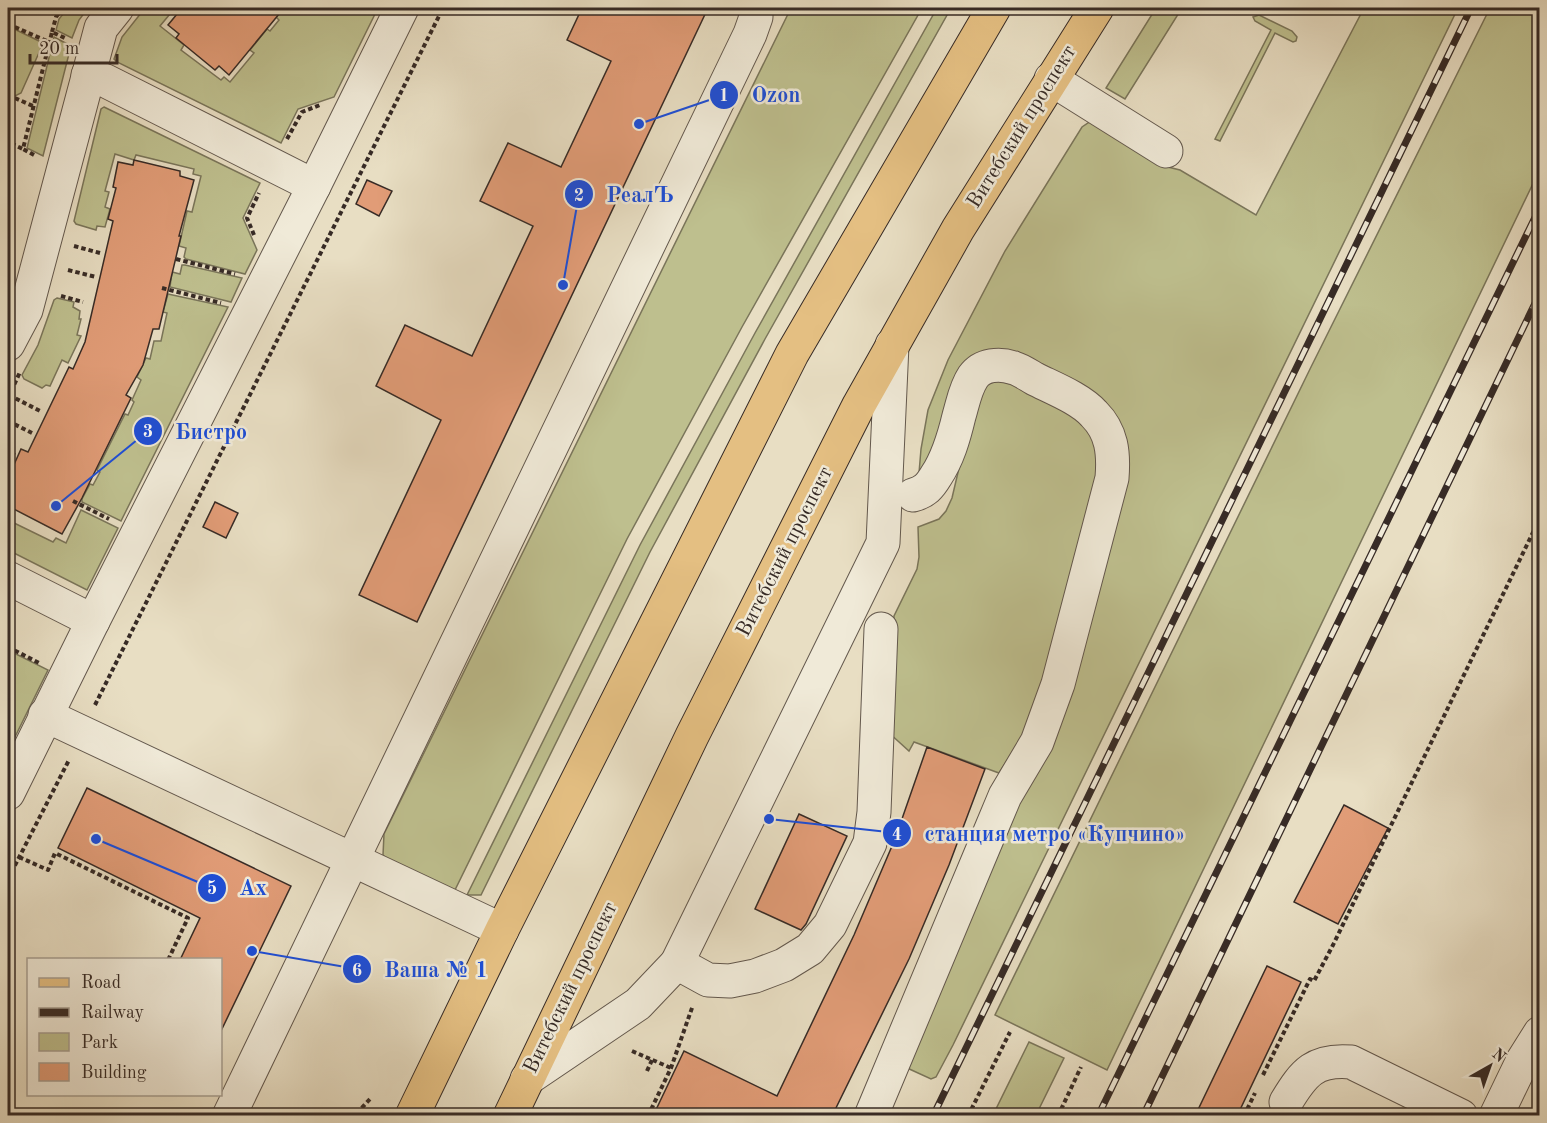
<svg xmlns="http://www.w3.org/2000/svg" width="1547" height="1123" font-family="'Old Standard TT',serif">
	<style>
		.green { fill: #bebf8e; stroke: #7a755a; stroke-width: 1.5 }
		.building { fill: #e19c77; stroke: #372b26; stroke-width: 1.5 }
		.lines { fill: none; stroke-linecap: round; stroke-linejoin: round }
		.minor-casing { stroke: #63584d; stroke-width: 35 }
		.major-casing { stroke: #372b26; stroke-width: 35 }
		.path { stroke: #372b26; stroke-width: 4; stroke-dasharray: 4.5 3; stroke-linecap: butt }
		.minor { stroke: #f0ead8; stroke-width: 33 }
		.major { stroke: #e4bf82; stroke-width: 33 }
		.rail-casing { stroke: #372b26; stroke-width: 7 }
		.rail { stroke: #f0ead8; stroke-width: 4.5; stroke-dasharray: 14; stroke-linecap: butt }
		.labels { text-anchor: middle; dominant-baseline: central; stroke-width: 5; stroke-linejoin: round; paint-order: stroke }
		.street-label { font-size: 21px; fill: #372b26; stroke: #f0ead8 }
		.leader { fill: none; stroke: #1d4ed8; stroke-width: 2 }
		.callout-dot { fill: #1d4ed8; stroke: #f0ead8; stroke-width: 2 }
		.mark-label { font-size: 18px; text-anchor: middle; font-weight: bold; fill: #fff }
		.callout-label { font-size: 22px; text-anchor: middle; font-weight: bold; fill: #1d4ed8; stroke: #f0ead8; stroke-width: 5; stroke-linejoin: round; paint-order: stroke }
	</style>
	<rect width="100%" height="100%" fill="#e8dec3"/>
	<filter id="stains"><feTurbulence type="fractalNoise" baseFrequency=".00333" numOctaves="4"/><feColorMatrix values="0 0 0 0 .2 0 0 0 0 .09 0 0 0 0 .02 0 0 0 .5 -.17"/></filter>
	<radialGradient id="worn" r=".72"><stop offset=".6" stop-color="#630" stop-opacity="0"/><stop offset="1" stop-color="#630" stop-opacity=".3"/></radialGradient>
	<g class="green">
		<polygon points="68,8 88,8 79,20 72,38 56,30 59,19"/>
		<polygon points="145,8 175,8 160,26 184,45 181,50 221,80 224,77 230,82 254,53 250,50 267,29 270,31 279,20 276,17 284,8 378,8 334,97 298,109 281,143 117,62 114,59 122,37"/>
		<polygon points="791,8 922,8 742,327 627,539 453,894 396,869 383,855 384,834"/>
		<polygon points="937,8 951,8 765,339 650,552 481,895 467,895 640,545 755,333"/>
		<polygon points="1156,8 1182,8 1125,99 1106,88"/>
		<polygon points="1364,8 1458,8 953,1045 936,1077 931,1079 905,1067 1009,817 1119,427 991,352 937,453 919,473 921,449 928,410 948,360 1005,251 1082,127 1091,121 1168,167 1180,170 1256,215"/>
		<polygon points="1490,8 1539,8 1539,171 1107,1070 995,1015 1311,367"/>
		<polygon points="1259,15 1292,31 1297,37 1296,41 1293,42 1275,33 1220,141 1215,139 1271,30 1255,21 1253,17"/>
		<polygon points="8,26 37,40 41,42 42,46 21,93 15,96 8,93"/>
		<polygon points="54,37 71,46 43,156 27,148"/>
		<polygon points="104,107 260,183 243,218 257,250 245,274 186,259 184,257 186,248 179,246 187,211 192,212 201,176 193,174 194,169 136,155 134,160 115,154 105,191 109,192 105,207 110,209 105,227 97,226 96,230 76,224 74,221 101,109"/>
		<polygon points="182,265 185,265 242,278 231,302 170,287 172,272 180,274"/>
		<polygon points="168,294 228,307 121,521 82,502 82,499 90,484 93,485 100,472 97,470 125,414 128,415 134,402 132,400 141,380 137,377 146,358 150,359 154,341 161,341 167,313 163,312"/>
		<polygon points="57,298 74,302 73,307 80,311 79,319 81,319 77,335 81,336 68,363 62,360 50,386 46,385 42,388 24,379 22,375 38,345 54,300"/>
		<path d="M1004 379C1031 393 1090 415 1099 446 1101 453 1100 463 1100 470L1060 621 1028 728 999 773 914 742 909 751 888 732 894 616 917 569 919 557 918 527 939 519 946 511 952 498 963 451 984 385Z"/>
		<polygon points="81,510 118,528 87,590 8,550 8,520 53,542 56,538 66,543"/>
		<polygon points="8,650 48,670 8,751"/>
		<polygon points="1029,1042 1064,1058 1036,1115 993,1115"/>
	</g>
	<g class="building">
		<polygon points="182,8 284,8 229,75 219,66 215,70 176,38 179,34 168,25"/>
		<polygon points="582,8 708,8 417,622 359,595 441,420 376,386 405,325 472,356 533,226 480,201 508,143 561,167 611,61 567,40"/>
		<polygon points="134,160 180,171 180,176 194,180 179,236 181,236 159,329 153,329 143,365 126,395 131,398 82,498 62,534 8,506 8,478 21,449 28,452 69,367 73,369 85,342 113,221 108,219 116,188 113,187 118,162 133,165"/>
		<polygon points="367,180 392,191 379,216 356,204"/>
		<polygon points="215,502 238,513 226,538 203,527"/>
		<polygon points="927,747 985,769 949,865 909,959 832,1116 653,1116 684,1051 777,1096 854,935 895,839"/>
		<polygon points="87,788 291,886 220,1033 220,960 180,960 200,918 58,848"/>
		<polygon points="1344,805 1388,828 1338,924 1294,902"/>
		<polygon points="799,814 847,836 806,924 801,930 755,909"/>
		<polygon points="1267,966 1301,982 1237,1116 1195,1116"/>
	</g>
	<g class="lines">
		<g class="minor-casing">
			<g id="minor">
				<polyline points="88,75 106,81 314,186"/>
				<polyline points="1051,79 1166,151"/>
				<polyline points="8,344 26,310 101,28 117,8"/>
				<polyline points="8,578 93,621 8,793"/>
				<polyline points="93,621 314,186 402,8"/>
				<polyline points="45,715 502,930"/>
				<polyline points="677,963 708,980 730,981 755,976 784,965 810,949 830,925 870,843 874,812 881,629"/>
				<polyline points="527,1079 638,1004 677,963 883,543 892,345"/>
				<path d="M1286 1102C1304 1072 1315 1059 1351 1062L1461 1116"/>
				<polyline points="229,1116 750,34 756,17 756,8"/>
				<path d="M871 1116 992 827 1005 796 1037 742 1058 684 1112 478C1114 453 1112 432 1094 414 1081 399 1053 388 1035 379 1028 375 1021 370 1014 368 1000 363 982 364 973 377 965 389 963 403 959 416 954 437 948 458 936 476 930 486 925 492 913 495"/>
				<polyline points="1496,1116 1523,1060 1540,1033"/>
			</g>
		</g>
		<g class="major-casing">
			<g id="major">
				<polyline points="412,1116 502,930 792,354 994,8"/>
				<polyline points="510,1116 692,736 859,405 958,229 1097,8"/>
			</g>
		</g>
		<g class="path">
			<polyline points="46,8 58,13"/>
			<polyline points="8,24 49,42"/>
			<polyline points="52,32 56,17 63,8"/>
			<polyline points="8,95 33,106"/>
			<polyline points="8,125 11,127 8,142 23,149"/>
			<polyline points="287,139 302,112 320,105"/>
			<polyline points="34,155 23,149 52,32 67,39"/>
			<polyline points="254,235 247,218 259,193"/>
			<polyline points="74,246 100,253"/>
			<polyline points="176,259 235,274"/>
			<polyline points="68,270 96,277"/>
			<polyline points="162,288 221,303"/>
			<polyline points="61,296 83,302"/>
			<polyline points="9,395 42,412"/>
			<polyline points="8,398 20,372"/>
			<polyline points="8,421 32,433"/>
			<polyline points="8,451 15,455"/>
			<polyline points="8,468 10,469"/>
			<polyline points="73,501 109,519"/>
			<polyline points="8,647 39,663"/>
			<polyline points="95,705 443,8"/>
			<polyline points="19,857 48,870 55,853 188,918 168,960"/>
			<polyline points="8,879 69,760"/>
			<polyline points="632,1051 671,1068"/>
			<polyline points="647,1071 652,1060"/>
			<polyline points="1263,1075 1310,979 1314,981 1333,945 1540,518"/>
			<polyline points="349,1115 358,1112 370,1099"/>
			<polyline points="648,1116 671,1068 693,1005"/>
			<polyline points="968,1116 1010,1032"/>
			<polyline points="1058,1116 1081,1067"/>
			<polyline points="1244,1116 1255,1093"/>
		</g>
		<use href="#minor" class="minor"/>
		<use href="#major" class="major"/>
		<g class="rail-casing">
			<g id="rail">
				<polyline points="933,1116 1471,8"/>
				<polyline points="1098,1116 1540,207"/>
				<polyline points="1143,1116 1540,293"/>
			</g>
		</g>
		<use href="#rail" class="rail"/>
	</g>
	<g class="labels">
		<g class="street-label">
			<text transform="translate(1022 127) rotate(-58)">Витебский проспект</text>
			<text transform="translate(785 552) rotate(-63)">Витебский проспект</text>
			<text transform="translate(571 988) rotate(-64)">Витебский проспект</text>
		</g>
	</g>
	<path class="leader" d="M639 124L724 95M563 285L579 194M56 506L148 431M769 819L897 833M96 839L212 888M252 951L357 969"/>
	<g class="callout-dot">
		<circle cx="639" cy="124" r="6"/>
		<circle cx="563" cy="285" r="6"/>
		<circle cx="56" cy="506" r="6"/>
		<circle cx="769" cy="819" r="6"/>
		<circle cx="96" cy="839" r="6"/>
		<circle cx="252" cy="951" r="6"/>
		<circle cx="724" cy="95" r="15"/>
		<circle cx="579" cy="194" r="15"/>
		<circle cx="148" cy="431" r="15"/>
		<circle cx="897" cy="833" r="15"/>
		<circle cx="212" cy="888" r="15"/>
		<circle cx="357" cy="969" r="15"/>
	</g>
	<g class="mark-label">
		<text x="724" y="101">1</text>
		<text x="579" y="201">2</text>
		<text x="148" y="437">3</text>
		<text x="897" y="840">4</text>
		<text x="212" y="894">5</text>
		<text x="357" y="976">6</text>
	</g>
	<g class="callout-label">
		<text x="776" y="102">Ozon</text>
		<text x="640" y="202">РеалЪ</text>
		<text x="211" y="439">Бистро</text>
		<text x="1055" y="841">станция метро «Купчино»</text>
		<text x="253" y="895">Ах</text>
		<text x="436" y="977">Ваша № 1</text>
	</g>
	<rect width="1547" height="1123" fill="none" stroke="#e8dec3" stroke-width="30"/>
	<rect x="9" y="9" width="1529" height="1105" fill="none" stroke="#372b26" stroke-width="3"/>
	<rect x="15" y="15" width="1517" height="1093" fill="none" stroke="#372b26" stroke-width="1.5"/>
	<rect x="27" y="958" width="195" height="138" fill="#f0ead8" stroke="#a69e91" stroke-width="1.5"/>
	<rect x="39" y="978" width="30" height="9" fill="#e4bf82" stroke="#a69e91" stroke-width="1.5"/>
	<text x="81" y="988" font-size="18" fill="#372b26">Road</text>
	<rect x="39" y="1008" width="30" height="9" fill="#372b26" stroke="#a69e91" stroke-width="1.5"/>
	<text x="81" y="1018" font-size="18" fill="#372b26">Railway</text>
	<rect x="39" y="1033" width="30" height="18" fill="#bebf8e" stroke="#a69e91" stroke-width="1.5"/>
	<text x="81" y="1048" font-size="18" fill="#372b26">Park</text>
	<rect x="39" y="1063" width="30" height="18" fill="#e19c77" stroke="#a69e91" stroke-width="1.5"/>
	<text x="81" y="1078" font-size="18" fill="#372b26">Building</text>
	<g transform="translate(1490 1066) rotate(40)" stroke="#f0ead8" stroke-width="4.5" paint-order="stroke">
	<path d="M0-4.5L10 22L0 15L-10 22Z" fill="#372b26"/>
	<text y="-9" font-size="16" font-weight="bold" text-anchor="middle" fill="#372b26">N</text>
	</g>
	<path d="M30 54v9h87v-9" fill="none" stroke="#372b26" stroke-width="3"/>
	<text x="39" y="54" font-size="18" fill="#372b26" stroke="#f0ead8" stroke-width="4.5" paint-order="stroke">20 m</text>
	<rect width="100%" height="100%" filter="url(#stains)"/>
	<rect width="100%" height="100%" fill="url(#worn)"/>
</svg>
